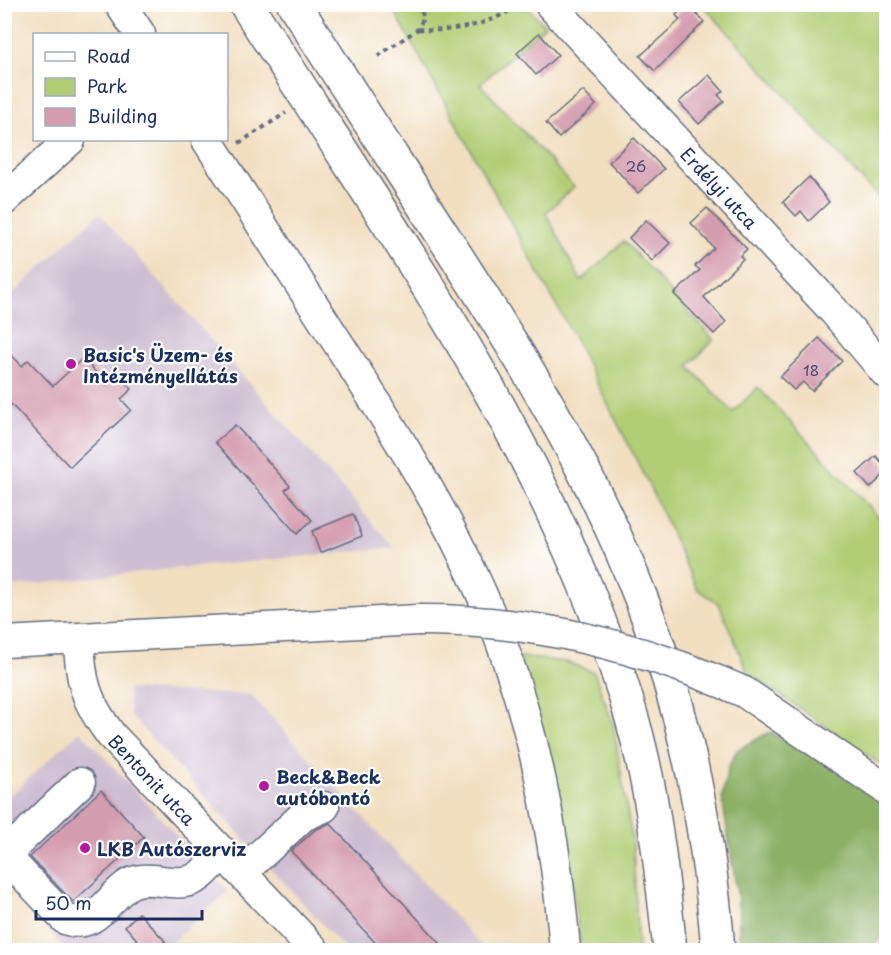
<svg xmlns="http://www.w3.org/2000/svg" width="891" height="955" font-family="'Playpen Sans',sans-serif">
	<style>
		.industrial { fill: #cebed2 }
		.green { fill: #b1ce74; stroke: #667e69; stroke-width: 1.5 }
		.forest { fill: #8cb166; stroke: #547062; stroke-width: 1.5 }
		.building { fill: #d49caf }
		.lines { fill: none; stroke-linecap: round; stroke-linejoin: round }
		.minor-casing { stroke: #666d80; stroke-width: 33 }
		.highway-casing { stroke: #666d80; stroke-width: 36 }
		.path { stroke: #666d80; stroke-width: 4; stroke-dasharray: 4.5 4.5; stroke-linecap: butt }
		.minor { stroke: #fff; stroke-width: 30 }
		.highway { stroke: #fff; stroke-width: 33 }
		.minor-bridge-casing { stroke: #666d80; stroke-width: 33; stroke-linecap: butt }
		.minor-bridge { stroke: #fff; stroke-width: 30 }
		.poi-dot { fill: #b5179e; stroke: #fff; stroke-width: 2 }
		.labels { text-anchor: middle; dominant-baseline: central; stroke-width: 4.5; stroke-linejoin: round; paint-order: stroke }
		.number-label { font-size: 15px; fill: #494a72 }
		.street-label { font-size: 18px; fill: #1b2f5e; stroke: #fff }
		.poi-label { font-size: 18px; font-weight: bold; fill: #1b2f5e; stroke: #fff; text-anchor: start }
	</style>
	<rect width="100%" height="100%" fill="#fff"/>
	<filter id="ink" filterUnits="userSpaceOnUse"><feTurbulence type="fractalNoise" baseFrequency=".0167" numOctaves="2"/><feDisplacementMap in="SourceGraphic" scale="12" xChannelSelector="R" yChannelSelector="G"/><feConvolveMatrix kernelMatrix="1 2 1 2 8 2 1 2 1" color-interpolation-filters="sRGB"/></filter>
	<filter id="wash" filterUnits="userSpaceOnUse"><feTurbulence type="fractalNoise" baseFrequency=".008" numOctaves="4" result="noise"/><feDisplacementMap in="SourceGraphic" scale="24" xChannelSelector="R" yChannelSelector="G"/><feGaussianBlur stdDeviation="1.35" result="paint"/><feColorMatrix in="noise" values="0 0 0 0 0 0 0 0 0 0 0 0 0 0 0 0 0 1.4 0 .05"/><feComposite in="paint" operator="in"/></filter>
	<g filter="url(#wash)">
		<rect width="100%" height="100%" fill="#f1dfc0"/>
		<g class="industrial">
			<polygon points="99,213 395,548 139,572 5,588 5,301"/>
			<polygon points="128,689 251,695 485,950 346,950 130,715"/>
			<polygon points="80,731 228,891 163,950 67,950 5,883 5,800"/>
		</g>
		<g class="green">
			<polygon points="391,5 525,5 545,26 480,84 574,187 546,213 581,281 624,241 714,340 688,366 733,412 758,387 886,525 886,768 748,673 719,604 697,589 649,485 570,330"/>
			<polygon points="703,5 886,5 886,206"/>
			<polygon points="519,657 567,662 594,672 613,724 633,846 638,950 581,950 566,829"/>
		</g>
		<polygon class="forest" points="770,732 823,762 886,805 886,934 868,950 740,950 738,899 722,797 728,768 737,750"/>
		<g id="blocks">
			<g class="building">
				<polygon points="687,4 704,22 655,71 640,56 680,20 676,15"/>
				<polygon points="539,33 558,55 536,75 517,53"/>
				<polygon points="709,75 723,91 718,95 724,101 699,124 679,102"/>
				<polygon points="583,91 596,105 559,138 546,123"/>
				<polygon points="634,138 664,169 638,193 609,162"/>
				<polygon points="809,177 829,202 809,221 801,211 796,216 783,202"/>
				<polygon points="707,208 747,249 740,256 743,259 704,297 726,322 714,334 674,294 700,270 695,266 714,248 691,223"/>
				<polygon points="646,220 670,243 652,261 629,238"/>
				<polygon points="819,338 842,361 812,391 803,382 794,390 780,377"/>
				<polygon points="4,347 22,366 28,360 53,386 83,358 107,385 118,375 132,389 121,399 131,410 70,467 4,397"/>
				<polygon points="235,425 290,486 285,490 312,520 297,534 215,442"/>
				<polygon points="876,456 886,467 886,473 870,488 857,473"/>
				<polygon points="353,514 362,536 320,553 312,531"/>
				<polygon points="101,790 144,837 73,902 30,857"/>
				<polygon points="330,823 440,943 431,951 383,951 291,851 315,830"/>
				<polygon points="139,913 165,941 155,951 147,951 125,926"/>
			</g>
		</g>
	</g>
	<g filter="url(#ink)">
		<use href="#blocks" fill-opacity="0" stroke="#666d80" stroke-width="1.5"/>
		<g class="lines">
			<g class="minor-casing">
				<g id="minor">
					<polyline points="120,4 140,34"/>
					<path id="s1" d="M550 4 834 311 886 373"/>
					<path d="M207 140C254 212 300 285 347 357 407 451 468 547 505 653 539 749 557 850 565 950"/>
					<polyline points="4,200 70,140"/>
					<path id="s2" d="M79 639C80 681 86 702 111 735L314 950"/>
					<polyline points="4,642 418,620"/>
					<polyline points="744,692 886,789"/>
					<path d="M80 783 13 847 12 863 65 919C96 931 107 898 129 884 148 873 173 888 192 880 204 876 214 861 223 852"/>
					<polyline points="242,872 303,816 324,807"/>
				</g>
			</g>
			<g class="highway-casing">
				<g id="highway">
					<path d="M246 4C393 234 557 456 633 722 654 796 662 874 670 950"/>
					<path d="M294 4C342 80 391 155 440 231 517 349 592 469 642 601 685 712 709 832 718 950"/>
				</g>
			</g>
			<g class="path">
				<path d="M418 29C450 34 493 24 520 4"/>
				<polyline points="378,56 418,29 424,17 417,4"/>
				<polyline points="239,143 286,113"/>
			</g>
			<use href="#minor" class="minor"/>
			<use href="#highway" class="highway"/>
			<g class="minor-bridge-casing">
				<path id="minor-bridge" d="M418 620C534 619 639 646 744 692"/>
			</g>
			<use href="#minor-bridge" class="minor-bridge"/>
		</g>
	</g>
	<g class="poi-dot">
		<circle cx="71" cy="364" r="6"/>
		<circle cx="264" cy="786" r="6"/>
		<circle cx="85" cy="848" r="6"/>
	</g>
	<g class="labels">
		<g class="number-label">
			<text x="636" y="165">26</text>
			<text x="811" y="369">18</text>
		</g>
		<g class="street-label">
			<text stroke="none"><textPath href="#s1" startOffset="250">Erdélyi utca</textPath></text>
			<text stroke="none"><textPath href="#s2" startOffset="164">Bentonit utca</textPath></text>
		</g>
		<g class="poi-label">
			<text x="83" y="354">Basic's Üzem- és<tspan x="83" dy="21">Intézményellátás</tspan></text>
			<text x="276" y="776">Beck&amp;Beck<tspan x="276" dy="21">autóbontó</tspan></text>
			<text x="97" y="848">LKB Autószerviz</text>
		</g>
	</g>
	<rect width="891" height="955" fill="none" stroke="#fff" stroke-width="24"/>
	<rect x="33" y="33" width="195" height="108" fill="#ffffff" stroke="#a4acbf" stroke-width="1.5"/>
	<rect x="45" y="52" width="30" height="9" fill="#ffffff" stroke="#a4acbf" stroke-width="1.5"/>
	<text x="87" y="63" font-size="18" fill="#1b2f5e">Road</text>
	<rect x="45" y="78" width="30" height="18" fill="#b1ce74" stroke="#a4acbf" stroke-width="1.5"/>
	<text x="87" y="93" font-size="18" fill="#1b2f5e">Park</text>
	<rect x="45" y="108" width="30" height="18" fill="#d49caf" stroke="#a4acbf" stroke-width="1.5"/>
	<text x="87" y="123" font-size="18" fill="#1b2f5e">Building</text>
	<path d="M36 910v9h166v-9" fill="none" stroke="#1b2f5e" stroke-width="3"/>
	<text x="45" y="910" font-size="18" fill="#1b2f5e" stroke="#ffffff" stroke-width="4.5" paint-order="stroke">50 m</text>
</svg>
